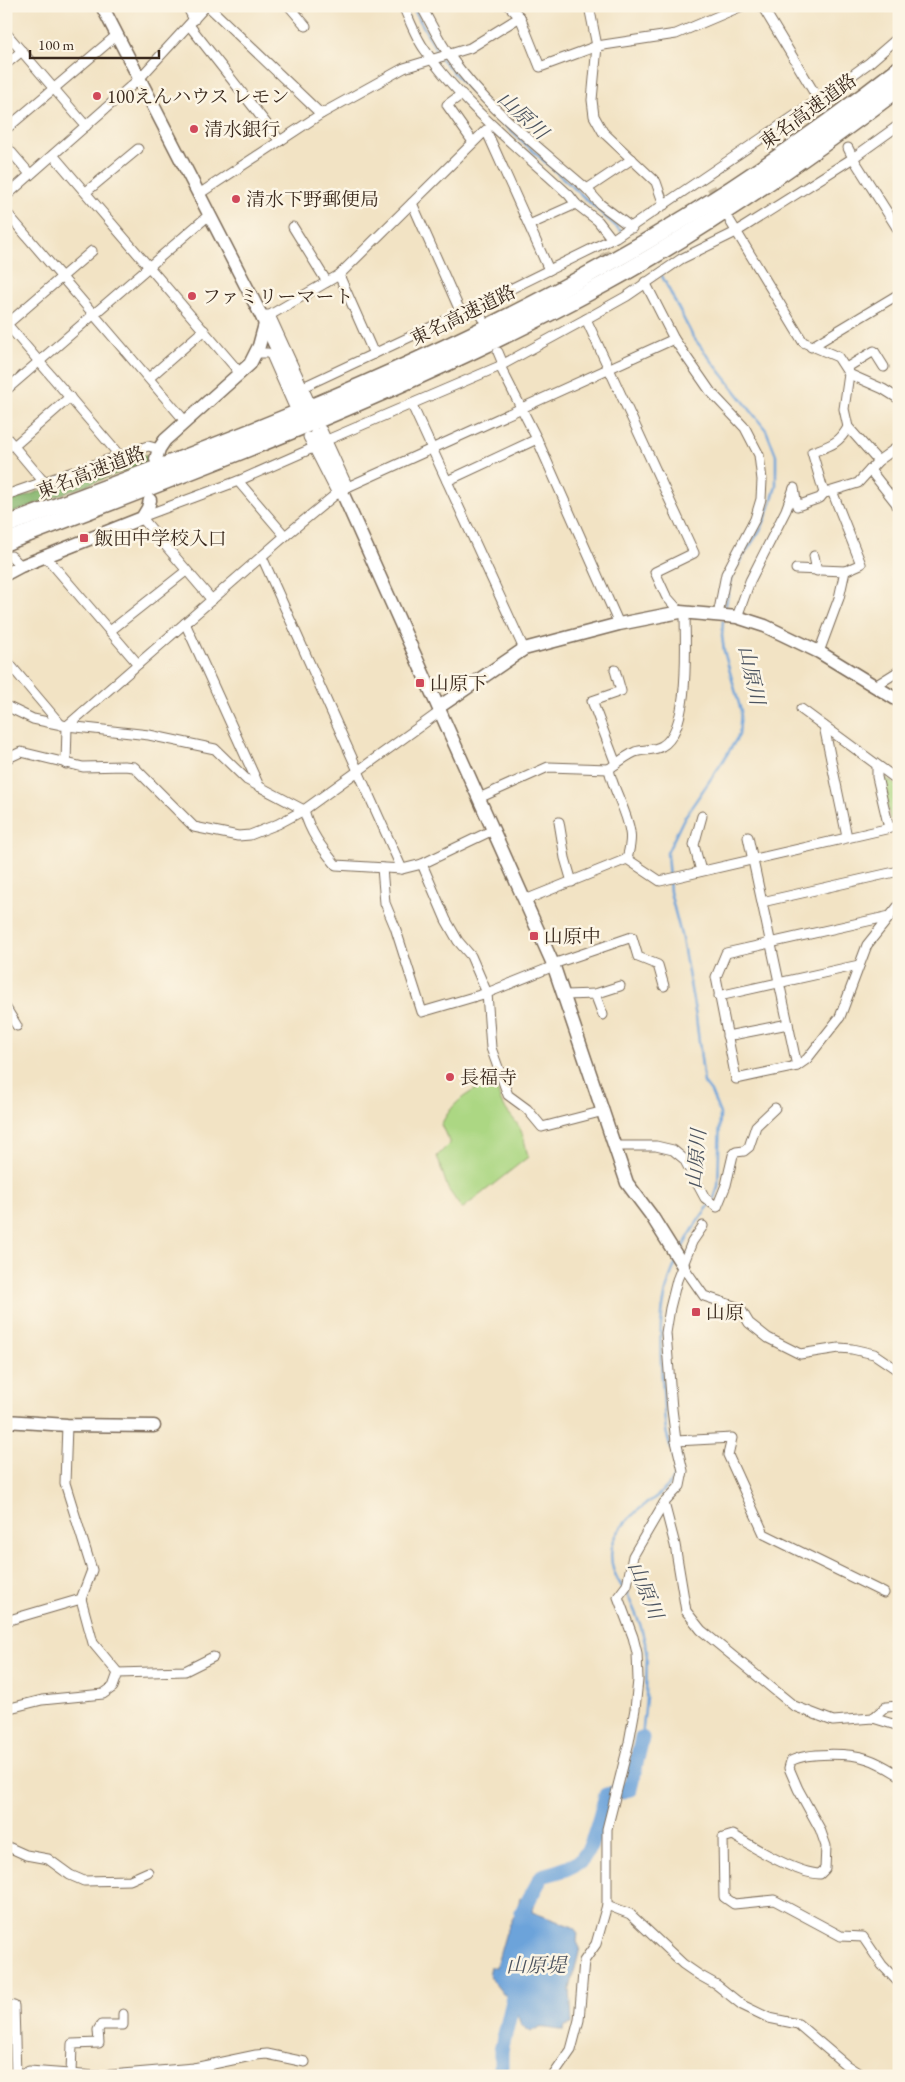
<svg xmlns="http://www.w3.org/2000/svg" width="905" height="2082" font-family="'EB Garamond','Noto Serif JP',serif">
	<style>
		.green { fill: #acd783; stroke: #748050 }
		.forest { fill: #89b871; stroke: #627148 }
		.water { fill: #6ca3da; stroke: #54667c }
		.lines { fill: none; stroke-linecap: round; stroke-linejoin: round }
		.stream { stroke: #6ca3da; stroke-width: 2.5 }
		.river { stroke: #6ca3da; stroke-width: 15 }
		.street-tunnel { stroke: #cdbea3; stroke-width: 9; stroke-dasharray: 9 4.5; stroke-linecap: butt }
		.street-casing { stroke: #7b6b58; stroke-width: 11 }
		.secondary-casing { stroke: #7b6b58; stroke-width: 15 }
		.highway-casing { stroke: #7b6b58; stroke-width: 19 }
		.street { stroke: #fff; stroke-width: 9 }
		.secondary { stroke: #fff; stroke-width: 12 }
		.highway { stroke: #fff; stroke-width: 16 }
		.poi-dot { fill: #d1495b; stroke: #fcf5e5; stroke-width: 2 }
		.labels { text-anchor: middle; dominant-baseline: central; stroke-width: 5; stroke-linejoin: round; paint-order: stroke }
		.poi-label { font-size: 19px; fill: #3b2a1e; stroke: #fcf5e5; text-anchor: start }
		.street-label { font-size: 19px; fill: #3b2a1e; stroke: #fcf5e5 }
		.water-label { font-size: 20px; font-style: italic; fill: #4c5460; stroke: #fcf5e5 }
	</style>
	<rect width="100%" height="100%" fill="#fcf5e5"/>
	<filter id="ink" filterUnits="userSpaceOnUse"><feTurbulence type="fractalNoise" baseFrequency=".02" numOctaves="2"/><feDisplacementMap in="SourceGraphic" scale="10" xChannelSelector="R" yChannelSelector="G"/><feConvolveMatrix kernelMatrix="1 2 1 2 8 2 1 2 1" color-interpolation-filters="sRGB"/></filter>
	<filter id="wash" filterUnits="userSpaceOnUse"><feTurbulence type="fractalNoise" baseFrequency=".0096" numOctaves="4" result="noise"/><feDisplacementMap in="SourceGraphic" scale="20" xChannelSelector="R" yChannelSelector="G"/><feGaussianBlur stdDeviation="1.12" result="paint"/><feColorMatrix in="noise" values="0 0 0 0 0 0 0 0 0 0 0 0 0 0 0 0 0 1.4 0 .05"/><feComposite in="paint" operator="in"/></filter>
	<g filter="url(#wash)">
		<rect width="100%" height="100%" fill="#f2e3c4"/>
		<g class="green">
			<polygon points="884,777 899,787 899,821 894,822 890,819 881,779"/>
			<path d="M484 1085H497C499 1110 514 1114 522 1133 525 1141 526 1149 528 1157L462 1209 448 1189 437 1156 450 1143 441 1125C451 1105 463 1095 484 1085Z"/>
		</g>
		<polygon class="forest" points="140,455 146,455 149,462 6,515 6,503"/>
		<path class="water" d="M520 1898 535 1903 532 1912 573 1927 578 1933 577 1942 580 1948 570 1989 572 2024 565 2026 564 2030C552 2031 541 2023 531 2032L521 2025 511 1998 503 1994 489 1976 491 1967H496L506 1932 516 1912Z"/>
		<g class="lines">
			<g class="stream">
				<polyline points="412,6 441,59 485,107 621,231"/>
				<polyline points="662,276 693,337 766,430 776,455 776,486 770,506 762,527 733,572 724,613"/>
				<polyline points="680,1252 697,1222 714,1199 718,1187 720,1114 711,1092 704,1083 696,1017 682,939 670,892 667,853 684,818 721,764 739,735 741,711 724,651 722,636 723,621"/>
				<path d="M622 1587C599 1552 615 1527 646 1504 656 1497 671 1487 674 1475 678 1461 668 1443 666 1430 664 1418 664 1405 663 1392 659 1348 657 1304 676 1262"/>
				<polyline points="626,1591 640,1624 647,1650 646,1698 642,1738"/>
			</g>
			<g class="river">
				<path d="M521 1919 522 1912 542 1876C555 1872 571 1869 581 1860 594 1847 601 1812 606 1795L630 1789 642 1738"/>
				<polyline points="501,2076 501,2051 514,1997 516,1984"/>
			</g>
		</g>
	</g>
	<g filter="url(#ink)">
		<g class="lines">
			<g class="street-tunnel">
				<polyline points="711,187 719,201"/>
				<polyline points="604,252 622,287"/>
			</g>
			<g class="street-casing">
				<g id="street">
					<polyline points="187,6 194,20"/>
					<polyline points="208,6 321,114"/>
					<polyline points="289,6 306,26"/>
					<path d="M403 6C410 21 416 38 425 50 461 103 522 151 569 195L576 204 598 221 612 239"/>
					<path d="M421 6C431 23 439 41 450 56 486 108 540 148 587 189L600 204 632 228"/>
					<polyline points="509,6 520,17 540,67 597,46 676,34 742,6"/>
					<polyline points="589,6 597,46 592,100 594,116 603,132 656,182 664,205"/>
					<polyline points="762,6 824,109"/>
					<polyline points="189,25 280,141"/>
					<polyline points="6,33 86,126"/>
					<polyline points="6,64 22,51"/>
					<polyline points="462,94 447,105 473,142"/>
					<polyline points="6,129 117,35"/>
					<polyline points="6,146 30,174"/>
					<polyline points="848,148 853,158 899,231"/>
					<polyline points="53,155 240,373"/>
					<polyline points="587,189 632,159"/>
					<polyline points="86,192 138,149"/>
					<polyline points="199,194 321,114 404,68 470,48 520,17"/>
					<polyline points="6,196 139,79 206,6"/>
					<polyline points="412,203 461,313"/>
					<polyline points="6,212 185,421"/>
					<polyline points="730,221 803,342 838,357 849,374 844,409 848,427 878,461"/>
					<polyline points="529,225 576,204"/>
					<polyline points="293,227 327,282"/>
					<polyline points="339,275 374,354"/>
					<polyline points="645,282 674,339 710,391 745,428 759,455 762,480 761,499 755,519 726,574 718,615"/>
					<polyline points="476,306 482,318"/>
					<polyline points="261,315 270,315 339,275 486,130 549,270"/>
					<polyline points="270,315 308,398"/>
					<polyline points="586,319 694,553 655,572 666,596 680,612"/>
					<polyline points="6,323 120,456"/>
					<polyline points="6,325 92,251"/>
					<polyline points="811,347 899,294"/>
					<polyline points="498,352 503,364"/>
					<polyline points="256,353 268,353 271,355 293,405"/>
					<polyline points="500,366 537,439 619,624"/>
					<polyline points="846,368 874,351 884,367"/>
					<polyline points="849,374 883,389 899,399"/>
					<polyline points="149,378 204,330"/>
					<polyline points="303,387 476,306 616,237 818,100 869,63 899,37"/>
					<polyline points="6,390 209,215"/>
					<polyline points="412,405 524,649"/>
					<polyline points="322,430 348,487"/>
					<polyline points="6,437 43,481"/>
					<polyline points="308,437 337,494"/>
					<polyline points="327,440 500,366 586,319 627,296 681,259 736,232 853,158 899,125"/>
					<polyline points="14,446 70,397"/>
					<polyline points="870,470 896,503 899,511"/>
					<polyline points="238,481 285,536"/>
					<polyline points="447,481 537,439"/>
					<path d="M829 492 824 493 812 452C829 446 839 444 848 427"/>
					<polyline points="6,495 148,446 159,449"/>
					<polyline points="144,516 238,481 313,448"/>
					<polyline points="142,518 212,600"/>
					<polyline points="11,556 21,566"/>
					<polyline points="814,556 817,571"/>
					<polyline points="262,557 402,869"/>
					<polyline points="47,558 138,664"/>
					<polyline points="796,569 845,571"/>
					<polyline points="737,617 750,581 786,510 794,488 797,506 820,498 824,493"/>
					<polyline points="185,623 259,786"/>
					<polyline points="110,631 186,571"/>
					<polyline points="819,652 839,598 845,571 861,564 832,491 858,483 878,461 899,446"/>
					<polyline points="6,660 61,725"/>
					<polyline points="615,670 621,691 592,701 616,764"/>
					<polyline points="875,686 899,671"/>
					<path d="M6 706 33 719 67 726 149 735 215 749 247 780 304 810C310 833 322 848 336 865L402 869 422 864 493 830"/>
					<polyline points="801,709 899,781"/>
					<polyline points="824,726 847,837"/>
					<polyline points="6,759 21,752 83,767 124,766 134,767 194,827 238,836 250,835 278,824 304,810 441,711"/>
					<polyline points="66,764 67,726 285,536 341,490 674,339"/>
					<polyline points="877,766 877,777 889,828"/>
					<polyline points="479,798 548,767 609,769"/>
					<polyline points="559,822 565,858 572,882"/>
					<polyline points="748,837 797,1066"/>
					<path d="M627 859C629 850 632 841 630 832 627 810 613 791 609 769 617 763 626 756 635 752 643 749 654 751 662 746 691 730 685 642 685 613"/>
					<polyline points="422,864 446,920 458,941 471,956 487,993 491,1048 508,1095 527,1109 542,1127 604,1111"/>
					<polyline points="382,868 385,903 395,927 422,1012 487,993 554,966"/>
					<polyline points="701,871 694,845 702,816"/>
					<polyline points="525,900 627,859 660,881 899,826"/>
					<polyline points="762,902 899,871"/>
					<polyline points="890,916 726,953 716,977 736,1079 797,1066 807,1059 840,1017 867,945 899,905"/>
					<polyline points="553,964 632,937 638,957 658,965 664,986"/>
					<polyline points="595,994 620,986"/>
					<polyline points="565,995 595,994 603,1015"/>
					<polyline points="719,996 859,965"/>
					<polyline points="6,1008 17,1026"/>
					<polyline points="727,1036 788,1024"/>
					<polyline points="616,1146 656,1146 673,1150 684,1159 705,1198 717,1207 726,1185 733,1155 736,1152 744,1151 749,1147 756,1126 775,1108"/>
					<polyline points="683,1266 704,1296 740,1308 749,1323 768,1338 800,1354 839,1348 852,1349 874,1354 899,1371"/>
					<polyline points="676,1441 732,1438 728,1455 764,1534 884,1593"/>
					<polyline points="664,1503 675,1545 686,1611 701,1630 794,1706 833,1721 873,1718 899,1726"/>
					<polyline points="81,1599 93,1643 118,1673"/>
					<polyline points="6,1621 81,1599 92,1570 65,1483 67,1425"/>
					<polyline points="6,1709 42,1700 103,1694 113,1687 118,1673 185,1671 213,1657"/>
					<polyline points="873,1718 886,1707 899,1706"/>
					<path d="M899 1775C889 1769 878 1762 868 1759 851 1753 807 1752 791 1761L789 1768 798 1789 820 1829 826 1846 825 1869 820 1874C795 1873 755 1848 733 1835L723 1838 724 1897 734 1904 774 1900 841 1936 863 1937 882 1965 899 1983"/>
					<polyline points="6,1846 26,1855 48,1859 70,1875 84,1881 130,1880 148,1872"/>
					<polyline points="607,1905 630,1914 683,1964 699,1975 717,1985 742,2005 769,2018 798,2024 846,2065 863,2076"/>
					<polyline points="6,2004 14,2006 16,2076"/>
					<polyline points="194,2068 203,2076"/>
					<polyline points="71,2074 72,2044 99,2043 98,2030 101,2025 123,2025 123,2014"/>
					<polyline points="20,2076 29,2071 96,2076"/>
					<polyline points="99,2076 194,2068 256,2055 267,2054 305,2062"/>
					<polyline points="553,2076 571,2050 579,2020 584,1961 596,1944 607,1905 607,1829 629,1742 635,1709 638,1680 637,1653 633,1637 618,1597 627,1585 633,1556 664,1503 680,1486 683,1471 676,1441 672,1409 666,1333 670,1308 677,1280 692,1242 703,1226"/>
				</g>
			</g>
			<g class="secondary-casing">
				<g id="secondary">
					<polyline points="102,6 261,315 301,401"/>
					<polyline points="316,434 553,964 627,1183 651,1215 683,1266"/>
					<polyline points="156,459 159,449 165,440 250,364 259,346 265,324"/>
					<polyline points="6,574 21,566 142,518 148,508 150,500"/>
					<polyline points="439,707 524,649 619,624 680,612 737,617 765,626 819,652 899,701"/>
					<polyline points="6,1421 67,1425 154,1426"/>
				</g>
			</g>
			<g class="highway-casing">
				<g id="highway">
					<path d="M6 525C208 451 412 374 600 268 705 210 804 143 899 69"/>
					<path d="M6 542C209 465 413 388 604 284 708 227 805 159 899 88"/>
				</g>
			</g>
			<use href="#street" class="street"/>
			<use href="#secondary" class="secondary"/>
			<use href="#highway" class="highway"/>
		</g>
	</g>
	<g class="poi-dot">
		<circle cx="97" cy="96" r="5"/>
		<circle cx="194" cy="129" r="5"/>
		<circle cx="236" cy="199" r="5"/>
		<circle cx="192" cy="296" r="5"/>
		<rect x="79" y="533" width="10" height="10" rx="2.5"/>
		<rect x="415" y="678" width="10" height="10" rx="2.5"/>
		<rect x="529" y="931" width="10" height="10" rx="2.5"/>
		<circle cx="450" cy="1077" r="5"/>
		<rect x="691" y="1307" width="10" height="10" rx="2.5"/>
	</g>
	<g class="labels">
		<g class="poi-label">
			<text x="107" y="96">100えんハウス レモン</text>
			<text x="204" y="129">清水銀行</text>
			<text x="246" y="199">清水下野郵便局</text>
			<text x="202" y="296">ファミリーマート</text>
			<text x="94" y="538">飯田中学校入口</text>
			<text x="430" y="683">山原下</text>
			<text x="544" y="936">山原中</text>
			<text x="460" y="1077">長福寺</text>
			<text x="706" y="1312">山原</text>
		</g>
		<g class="street-label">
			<text transform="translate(808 111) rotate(-36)">東名高速道路</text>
			<text transform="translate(463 315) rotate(-26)">東名高速道路</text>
			<text transform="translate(91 472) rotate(-21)">東名高速道路</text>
		</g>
		<g class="water-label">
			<text transform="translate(523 115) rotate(43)">山原川</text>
			<text transform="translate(752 675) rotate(78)">山原川</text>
			<text transform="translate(696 1159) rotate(-85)">山原川</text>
			<text transform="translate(646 1590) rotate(68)">山原川</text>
			<text x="536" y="1965">山原堤</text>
		</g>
	</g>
	<rect width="905" height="2082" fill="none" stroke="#fcf5e5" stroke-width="25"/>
	<path d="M30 50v8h129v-8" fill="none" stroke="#3b2a1e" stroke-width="2.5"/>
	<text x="38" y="50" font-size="15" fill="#3b2a1e" stroke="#fcf5e5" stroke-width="4" paint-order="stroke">100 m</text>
</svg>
